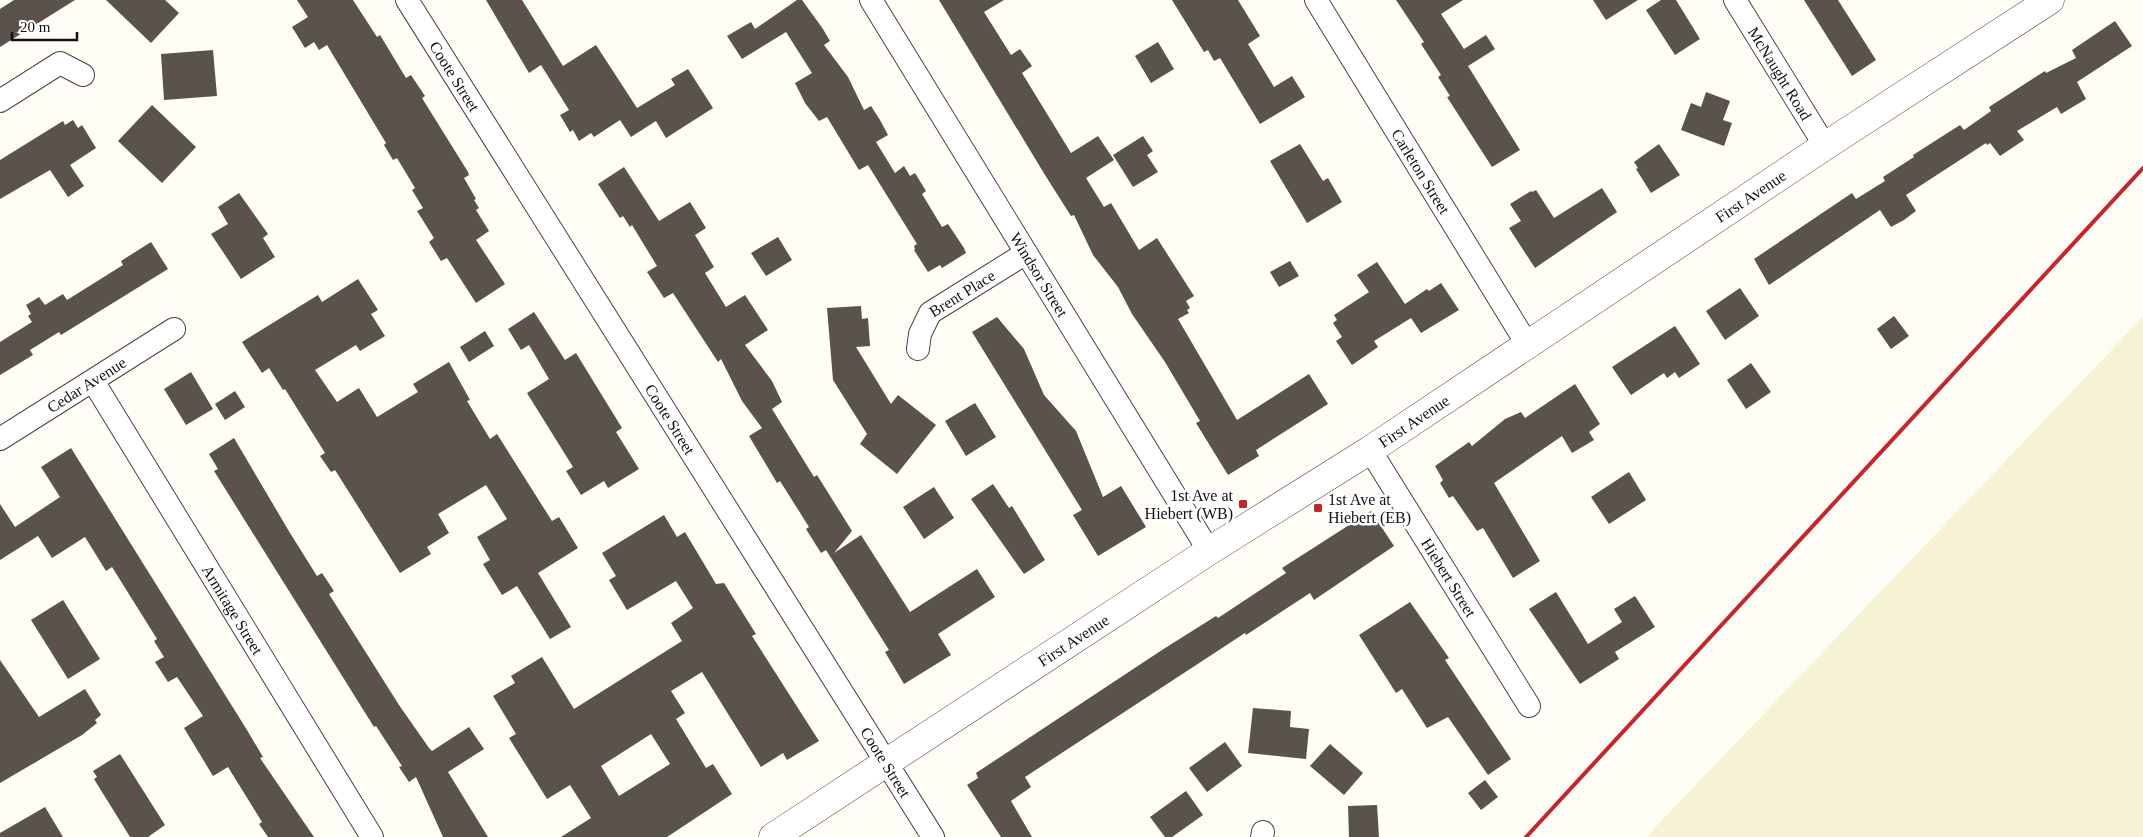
<svg xmlns="http://www.w3.org/2000/svg" width="2143" height="837" font-family="Georgia,serif">
	<style>
		.farmland { fill: #f6f3d4 }
		.building { fill: #5a524d; fill-rule: evenodd }
		.lines { fill: none; stroke-linecap: round; stroke-linejoin: round }
		.minor-casing { stroke: #444; stroke-width: 24 }
		.tertiary-casing { stroke: #444; stroke-width: 29 }
		.minor { stroke: #fff; stroke-width: 22 }
		.tertiary { stroke: #fff; stroke-width: 28 }
		.rail { stroke: #c4262e; stroke-width: 4 }
		.poi-dot { fill: #c4262e; stroke: #fff; stroke-width: 2 }
		.labels { text-anchor: middle; dominant-baseline: central; stroke-width: 5; stroke-linejoin: round; paint-order: stroke }
		.street-label { font-size: 16px; fill: #111; stroke: #fff }
		.poi-label { font-size: 16px; fill: #111; stroke: #fff; text-anchor: end }
	</style>
	<rect width="100%" height="100%" fill="#fffdf5"/>
	<polygon class="farmland" points="2143,317 2143,837 1646,837"/>
	<g class="building">
		<polygon points="14,0 75,0 0,47 0,9"/>
		<polygon points="106,0 165,0 179,13 151,43"/>
		<polygon points="297,0 353,0 377,37 380,35 406,78 411,75 425,96 422,98 468,172 469,175 464,178 476,199 474,200 479,208 476,210 489,231 476,240 505,284 476,303 447,258 441,261 429,242 434,238 417,211 423,208 412,190 415,188 397,158 393,160 384,145 386,143 327,45 319,50 314,42 305,48 292,27 308,17"/>
		<polygon points="486,0 522,0 563,66 596,45 637,108 675,85 671,79 688,69 713,108 666,138 656,121 631,137 620,120 594,137 591,133 579,141 573,130 570,132 560,115 569,110 541,65 529,73"/>
		<polygon points="797,0 802,0 823,29 830,41 824,45 848,77 864,110 871,106 880,120 888,135 876,142 895,173 904,166 910,176 915,173 926,191 922,194 942,227 948,224 964,248 966,253 942,268 940,265 928,272 914,250 915,249 914,246 917,244 868,165 859,170 827,117 819,121 805,103 795,83 812,73 786,32 742,59 727,36 751,22 755,29"/>
		<polygon points="939,0 1004,0 984,12 1011,55 1020,49 1032,66 1022,73 1071,153 1098,136 1114,160 1086,178 1104,207 1111,203 1139,250 1157,238 1194,296 1186,301 1190,308 1187,310 1189,313 1178,319 1237,420 1309,374 1328,404 1256,450 1259,456 1228,475 1196,423 1200,421 1165,362 1132,314 1118,287 1093,255 1074,215 1071,216 1045,175"/>
		<polygon points="1172,0 1238,0 1260,36 1248,44 1274,87 1292,76 1305,97 1260,124 1220,58 1214,61 1208,50 1204,52"/>
		<polygon points="1396,0 1463,0 1441,14 1464,49 1486,35 1495,49 1468,66 1520,150 1492,167 1447,97 1450,96 1438,77 1441,75 1421,44 1424,42"/>
		<polygon points="1593,0 1638,0 1606,20"/>
		<polygon points="1661,0 1676,0 1700,39 1675,55 1646,10"/>
		<polygon points="1804,0 1838,0 1876,60 1852,76"/>
		<polygon points="2115,21 2132,46 2077,82 2086,99 2061,114 2057,107 2017,131 2024,140 2000,156 1990,143 1987,145 1986,143 1906,195 1916,211 1904,220 1891,227 1880,210 1769,285 1754,259 1852,193 1856,199 1885,181 1883,177 1914,157 1913,155 1960,125 1964,130 1991,111 1989,107 2045,71 2046,73 2076,58 2072,50"/>
		<polygon points="1158,42 1174,69 1151,83 1135,56"/>
		<polygon points="213,50 217,96 164,100 161,54"/>
		<polygon points="1706,92 1730,101 1723,120 1732,123 1724,146 1681,130 1691,103 1701,107"/>
		<polygon points="152,105 196,147 162,183 118,141"/>
		<polygon points="73,120 78,128 82,125 96,148 70,165 84,186 68,197 50,170 0,199 0,160 63,121 65,125"/>
		<polygon points="1143,136 1153,151 1147,155 1158,172 1133,187 1113,155"/>
		<polygon points="1300,144 1323,181 1328,178 1342,202 1307,223 1270,161"/>
		<polygon points="1659,144 1680,175 1651,193 1636,169 1638,168 1634,162"/>
		<polygon points="624,167 659,221 690,202 706,228 695,235 714,267 705,273 726,307 745,295 768,330 745,345 772,381 782,402 772,409 814,477 817,475 852,531 834,553 861,535 910,612 977,569 995,597 938,634 951,655 904,684 885,652 889,650 826,550 821,553 806,529 809,527 780,481 777,483 749,436 762,428 742,401 721,359 718,362 673,293 664,298 647,272 657,266 632,225 630,227 623,216 620,218 598,184"/>
		<polygon points="1602,188 1617,212 1535,268 1509,228 1521,221 1510,204 1531,191 1532,192 1536,190 1554,218"/>
		<polygon points="239,193 268,234 263,238 275,257 241,279 211,234 228,224 218,207"/>
		<polygon points="778,237 792,260 766,276 751,253"/>
		<polygon points="151,242 168,269 61,335 59,332 30,350 33,355 0,375 0,342 32,322 28,316 31,314 26,305 39,297 45,305 63,294 67,300 123,265 121,261"/>
		<polygon points="1290,261 1299,276 1279,287 1270,272"/>
		<polygon points="1377,262 1405,304 1427,289 1429,291 1441,283 1459,310 1421,333 1411,318 1374,341 1378,347 1352,365 1336,341 1342,337 1333,323 1337,320 1334,315 1369,292 1357,275"/>
		<polygon points="358,279 378,310 371,314 385,336 360,351 356,345 315,370 337,402 359,388 377,417 418,392 413,384 449,362 470,400 467,401 490,439 497,434 552,521 559,517 578,548 538,573 571,627 550,639 517,586 502,595 483,564 490,560 477,537 507,519 486,485 438,514 449,533 427,547 431,554 400,573 335,470 331,472 320,456 325,453 285,389 283,390 269,368 262,373 242,342 318,295 322,302"/>
		<polygon points="1740,288 1759,316 1725,340 1706,311"/>
		<polygon points="861,306 862,319 868,318 870,346 856,347 891,404 898,395 936,425 897,474 860,444 867,434 833,380 827,308"/>
		<polygon points="534,312 565,360 576,353 622,428 616,432 639,469 608,488 604,481 581,495 566,471 573,467 527,393 549,379 529,345 521,350 508,329"/>
		<polygon points="1894,316 1909,336 1891,349 1877,329"/>
		<polygon points="997,317 1024,349 1044,395 1076,431 1103,497 1121,486 1146,527 1098,556 1073,515 1082,510 972,332"/>
		<polygon points="1675,326 1700,364 1679,378 1675,372 1667,378 1664,373 1631,395 1612,367"/>
		<polygon points="485,331 494,346 469,362 460,347"/>
		<polygon points="1751,363 1771,392 1746,409 1727,380"/>
		<polygon points="191,372 213,409 186,425 164,389"/>
		<polygon points="1575,384 1600,424 1589,432 1594,440 1572,453 1562,436 1494,483 1540,561 1513,578 1483,528 1477,531 1453,496 1449,498 1440,483 1443,480 1435,466 1469,442 1472,446 1505,419 1521,412 1525,418"/>
		<polygon points="235,391 245,407 225,420 215,404"/>
		<polygon points="975,403 996,437 966,456 945,421"/>
		<polygon points="234,438 290,533 317,576 322,573 334,591 329,594 399,705 429,748 432,751 469,727 484,749 448,772 488,837 443,837 416,777 409,782 399,767 402,766 376,726 374,727 214,471 218,469 209,454"/>
		<polygon points="71,448 247,730 263,757 260,758 314,837 268,837 259,824 262,822 228,767 213,776 184,728 203,716 177,677 168,682 155,662 164,657 154,641 157,639 112,567 106,571 85,537 52,558 38,536 0,560 0,504 15,527 60,497 41,467"/>
		<polygon points="1629,472 1646,500 1609,524 1591,497"/>
		<polygon points="993,484 1009,508 1012,506 1045,560 1024,574 971,499"/>
		<polygon points="934,487 954,518 924,539 903,507"/>
		<polygon points="1371,511 1394,546 1314,600 1310,593 1246,635 1245,633 1025,777 1031,787 1011,801 1032,837 1001,837 967,785 978,778 976,773 1162,650 1216,616 1218,618 1286,573 1282,568"/>
		<path d="M664 515 677 537 685 532 716 584 724 583 756 634 752 636 819 741 787 760 783 753 761 767 702 672 671 691 685 713 676 719 706 768 713 764 732 794 667 837H561L591 818 570 785 547 799 509 738 516 734 493 696 515 683 511 676 542 657 574 709 682 641 671 623 693 608 676 581 627 610 609 580 616 576 602 553ZM651 734 670 764 619 796 601 766Z"/>
		<polygon points="1556,592 1588,644 1622,622 1614,609 1635,596 1655,627 1615,652 1619,659 1580,684 1529,609"/>
		<polygon points="63,600 100,659 68,679 31,620"/>
		<polygon points="1410,602 1449,658 1445,660 1511,759 1488,775 1448,717 1427,728 1402,689 1396,693 1359,635"/>
		<polygon points="0,660 39,717 85,689 101,715 95,720 97,723 82,735 0,783"/>
		<polygon points="1253,708 1291,711 1290,727 1309,729 1306,759 1248,753"/>
		<polygon points="1225,742 1242,766 1207,792 1189,768"/>
		<polygon points="1330,744 1363,773 1344,795 1310,766"/>
		<polygon points="120,754 165,825 148,837 130,837 94,779 97,777 93,771"/>
		<polygon points="1485,780 1498,797 1481,810 1468,793"/>
		<polygon points="1186,791 1203,815 1172,837 1165,837 1150,817"/>
		<polygon points="1377,805 1379,837 1349,837 1348,806"/>
		<polygon points="45,807 63,837 0,837 0,833"/>
	</g>
	<g class="lines">
		<g class="minor-casing">
			<g id="minor">
				<path id="s1" d="M407 0 933 837"/>
				<path id="s2" d="M871 0 1209 551"/>
				<path id="s3" d="M1316 0 1527 344"/>
				<path id="s4" d="M1735 0 1825 146"/>
				<polyline points="0,101 60,63 83,75"/>
				<path id="s5" d="M918 349 920 334 930 313 1026 253"/>
				<path id="s6" d="M93 381 372 837"/>
				<path id="s7" d="M0 439 174 329"/>
				<path id="s8" d="M1370 450 1529 706"/>
				<polyline points="1262,837 1263,832"/>
			</g>
		</g>
		<g class="tertiary-casing">
			<g id="tertiary">
				<path id="s9" d="M773 837 1209 551 1370 450 1825 146 2050 0"/>
			</g>
		</g>
		<use href="#minor" class="minor"/>
		<use href="#tertiary" class="tertiary"/>
		<polyline class="rail" points="1526,837 2143,168"/>
	</g>
	<g class="poi-dot">
		<rect x="1238" y="499" width="10" height="10" rx="2.5"/>
		<rect x="1313" y="503" width="10" height="10" rx="2.5"/>
	</g>
	<g class="labels">
		<g class="street-label">
			<text stroke="none"><textPath href="#s4" startOffset="86">McNaught Road</textPath></text>
			<text stroke="none"><textPath href="#s1" startOffset="90">Coote Street</textPath></text>
			<text stroke="none"><textPath href="#s3" startOffset="201">Carleton Street</textPath></text>
			<text stroke="none"><textPath href="#s9" startOffset="1169">First Avenue</textPath></text>
			<text stroke="none"><textPath href="#s2" startOffset="322">Windsor Street</textPath></text>
			<text stroke="none"><textPath href="#s5" startOffset="76">Brent Place</textPath></text>
			<text stroke="none"><textPath href="#s7" startOffset="102">Cedar Avenue</textPath></text>
			<text stroke="none"><textPath href="#s1" startOffset="495">Coote Street</textPath></text>
			<text stroke="none"><textPath href="#s9" startOffset="764">First Avenue</textPath></text>
			<text stroke="none"><textPath href="#s8" startOffset="150">Hiebert Street</textPath></text>
			<text stroke="none"><textPath href="#s6" startOffset="268">Armitage Street</textPath></text>
			<text stroke="none"><textPath href="#s9" startOffset="359">First Avenue</textPath></text>
			<text stroke="none"><textPath href="#s1" startOffset="900">Coote Street</textPath></text>
		</g>
		<g class="poi-label">
			<text x="1233" y="495">1st Ave at<tspan x="1233" dy="18">Hiebert (WB)</tspan></text>
			<text x="1328" y="499" text-anchor="start">1st Ave at<tspan x="1328" dy="18">Hiebert (EB)</tspan></text>
		</g>
	</g>
	<path d="M12 32v8h65v-8" fill="none" stroke="#111111" stroke-width="2.5"/>
	<text x="20" y="32" font-size="15" fill="#111111" stroke="#ffffff" stroke-width="4" paint-order="stroke">20 m</text>
</svg>
